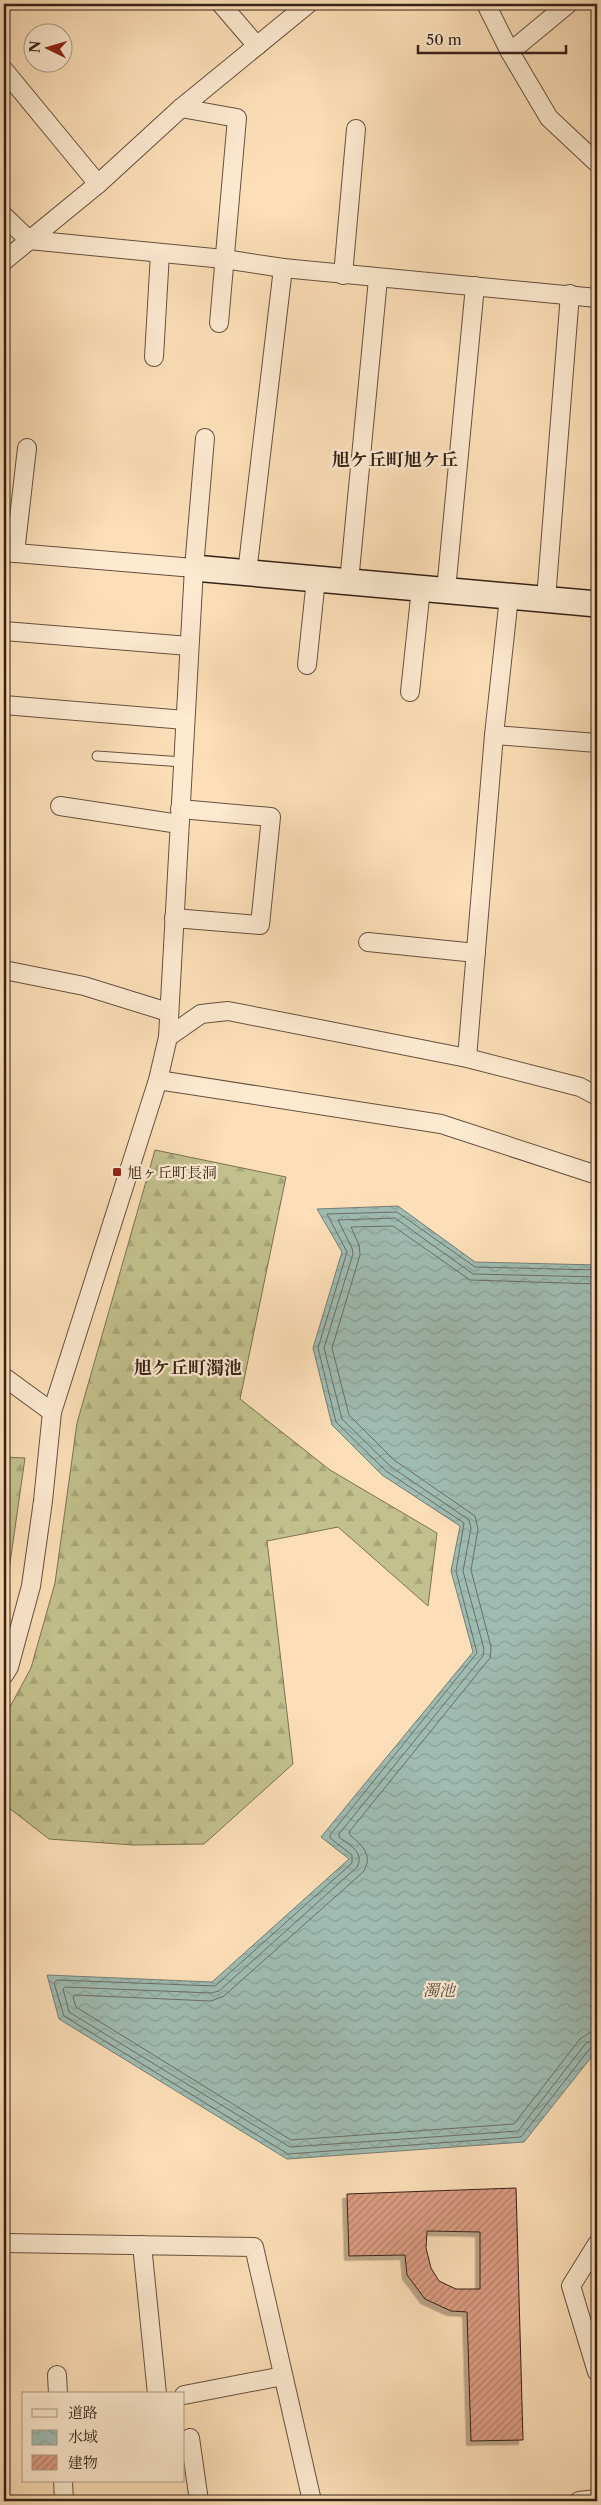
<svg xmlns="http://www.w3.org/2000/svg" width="601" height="2505" font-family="'Libre Caslon Text','Noto Serif JP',serif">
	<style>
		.forest { fill: url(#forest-firs); stroke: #7c7152 }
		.water { fill: url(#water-waves); stroke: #757e74 }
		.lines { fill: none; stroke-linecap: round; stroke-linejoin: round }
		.shore { stroke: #6a6e64; stroke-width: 1 }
		.building { fill: url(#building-hatch); stroke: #352116; fill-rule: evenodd; filter: url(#shadow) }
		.lane-casing { stroke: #67503e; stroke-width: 11 }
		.street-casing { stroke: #67503e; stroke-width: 20 }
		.secondary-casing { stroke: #352116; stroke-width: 28 }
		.lane { stroke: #fdead1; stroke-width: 9 }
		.street { stroke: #fdead1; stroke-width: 18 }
		.secondary { stroke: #fdead1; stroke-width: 25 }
		.poi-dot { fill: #8f2418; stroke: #fdead1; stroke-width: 2 }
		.labels { text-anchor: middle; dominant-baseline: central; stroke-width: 4.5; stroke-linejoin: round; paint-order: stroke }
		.poi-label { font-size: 15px; fill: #352116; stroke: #fdead1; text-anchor: start }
		.water-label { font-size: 16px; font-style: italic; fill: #555045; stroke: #fdead1 }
		.quarter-label { font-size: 18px; font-weight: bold; fill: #352116; stroke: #fdead1 }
	</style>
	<defs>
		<pattern id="forest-firs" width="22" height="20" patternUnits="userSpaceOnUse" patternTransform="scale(1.25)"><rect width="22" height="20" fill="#c2c18d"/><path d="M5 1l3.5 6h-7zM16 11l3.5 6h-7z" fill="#a7a679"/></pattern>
		<pattern id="water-waves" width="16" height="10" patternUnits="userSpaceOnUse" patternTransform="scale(1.25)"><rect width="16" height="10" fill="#9fbcb3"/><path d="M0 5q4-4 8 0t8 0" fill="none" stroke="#8aa199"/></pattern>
		<pattern id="building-hatch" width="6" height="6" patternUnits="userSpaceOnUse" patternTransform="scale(1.25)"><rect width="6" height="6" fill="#dd9d84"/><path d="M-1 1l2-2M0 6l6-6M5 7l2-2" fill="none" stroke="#b4806b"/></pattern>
		<filter id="shadow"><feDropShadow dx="-4.5" dy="4.5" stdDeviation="0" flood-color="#0004"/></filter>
	</defs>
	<rect width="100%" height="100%" fill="#fcdfb8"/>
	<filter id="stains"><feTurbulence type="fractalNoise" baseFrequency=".004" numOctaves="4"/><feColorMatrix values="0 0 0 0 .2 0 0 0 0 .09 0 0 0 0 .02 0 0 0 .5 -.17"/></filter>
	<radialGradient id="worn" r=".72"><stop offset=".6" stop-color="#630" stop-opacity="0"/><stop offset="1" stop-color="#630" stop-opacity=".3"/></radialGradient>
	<g class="forest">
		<polygon points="155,1150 286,1177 240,1399 330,1470 437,1533 428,1606 338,1527 267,1541 293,1764 204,1844 133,1845 49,1839 4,1804 4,1718 31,1668 55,1583 77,1423"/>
		<polygon points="4,1457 25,1458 4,1605"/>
	</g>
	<polygon class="water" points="398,1206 475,1262 597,1265 597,2050 524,2142 287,2159 59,2019 47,1975 212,1982 349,1859 321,1837 473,1652 451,1571 460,1526 382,1475 332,1425 313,1348 342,1252 317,1209"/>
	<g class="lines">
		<g class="shore">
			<polyline points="597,1270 475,1267 397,1212 327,1214 347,1252 318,1348 336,1422 386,1471 464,1523 456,1571 477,1653 330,1835 330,1838 352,1855 352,1863 215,1986 57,1980 54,1983 64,2016 288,2154 521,2137 591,2047 597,2045"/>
			<path d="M597 1277 473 1274 395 1218 338 1220 352 1248 353 1254 324 1348 342 1419 390 1466 469 1520 471 1528 463 1571 484 1649 483 1656 339 1834V1837C349 1845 365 1852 357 1867L219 1991 211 1993 65 1987 63 1989 69 2012 290 2147 518 2131 586 2043 597 2039"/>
			<path d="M597 1284 470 1280 393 1226 351 1227 359 1245 360 1255 332 1348 349 1415 394 1460 475 1516 478 1529 471 1570 491 1647 490 1658 349 1832 350 1835C362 1845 374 1856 363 1872L224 1996 211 2001 75 1995 73 1997 76 2007 291 2140 514 2124 580 2039 589 2033 597 2031"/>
		</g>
	</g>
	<path class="building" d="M516 2188 523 2440 471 2441 467 2312 451 2311 425 2299 407 2275 405 2255 349 2256 347 2194ZM427 2231 480 2232V2289H456L439 2281 431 2268 426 2248Z"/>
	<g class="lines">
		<g class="lane-casing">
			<polyline id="lane" points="97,756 183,762"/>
		</g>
		<g class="street-casing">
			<g id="street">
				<polyline points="221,4 257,46"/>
				<polyline points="486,4 510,52 549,118 597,163"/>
				<polyline points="510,52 568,4"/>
				<polyline points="4,70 98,184"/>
				<polyline points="181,108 237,118 219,323"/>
				<polyline points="4,216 29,240 224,259 283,268"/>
				<polyline points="4,261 98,184 181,108 308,4"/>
				<polyline points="343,275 356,129"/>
				<polyline points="154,357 160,253"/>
				<polyline points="4,552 194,568"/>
				<polyline points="15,553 27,448"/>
				<polyline points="247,573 283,268 597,298"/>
				<polyline points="349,582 378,279"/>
				<polyline points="446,590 475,286"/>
				<polyline points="546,599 570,294"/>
				<polyline points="4,631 189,646"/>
				<polyline points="307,665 316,579"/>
				<polyline points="410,692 421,588"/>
				<polyline points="4,705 185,720"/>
				<polyline points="494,735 597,743"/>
				<polyline points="60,806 179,824"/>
				<polyline points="174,918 260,925 271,817 180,809"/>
				<polyline points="368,942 476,953"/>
				<polyline points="4,970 84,986 168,1012"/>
				<polyline points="168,1037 201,1014 228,1011 467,1058 580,1087 597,1096"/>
				<polyline points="467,1058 494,735 509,597"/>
				<polyline points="158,1080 441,1124 597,1175"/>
				<polyline points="4,1377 52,1412"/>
				<polyline points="4,1675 9,1667 31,1586 43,1501 52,1412 158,1080 168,1037 194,568 205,438"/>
				<polyline points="4,2243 254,2247 312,2501"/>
				<polyline points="597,2244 571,2286 597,2372"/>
				<polyline points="142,2245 157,2394"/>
				<polyline points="57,2375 58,2394"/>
				<polyline points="184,2395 283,2376"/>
				<polyline points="190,2438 199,2501"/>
				<polyline points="63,2481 64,2501"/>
				<polyline points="579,2501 597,2499"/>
			</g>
		</g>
		<g class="secondary-casing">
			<polyline id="secondary" points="194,568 597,604"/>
		</g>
		<use href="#lane" class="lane"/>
		<use href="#street" class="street"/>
		<use href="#secondary" class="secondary"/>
	</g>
	<rect class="poi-dot" x="112" y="1167" width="10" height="10" rx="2.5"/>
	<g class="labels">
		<g class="poi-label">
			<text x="127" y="1172">旭ヶ丘町長洞</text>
		</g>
		<g class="water-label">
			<text x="439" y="1990">濁池</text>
		</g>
		<g class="quarter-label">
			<text x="395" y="460">旭ケ丘町旭ケ丘</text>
			<text x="188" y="1368">旭ケ丘町濁池</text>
		</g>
	</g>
	<rect width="601" height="2505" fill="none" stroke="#fcdfb8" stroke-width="20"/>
	<rect x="5" y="5" width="591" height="2495" fill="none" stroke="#352116" stroke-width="2.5"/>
	<rect x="10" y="10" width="581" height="2485" fill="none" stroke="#352116"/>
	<rect x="22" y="2392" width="162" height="90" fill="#fdead1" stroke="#ad9a86"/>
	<rect x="32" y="2409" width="25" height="8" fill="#fdead1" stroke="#ad9a86"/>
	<text x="68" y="2418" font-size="15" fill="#352116">道路</text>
	<rect x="32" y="2430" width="25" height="15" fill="url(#water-waves)" stroke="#ad9a86"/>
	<text x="68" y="2442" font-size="15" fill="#352116">水域</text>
	<rect x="32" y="2455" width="25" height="15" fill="url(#building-hatch)" stroke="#ad9a86"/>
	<text x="68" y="2468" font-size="15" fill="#352116">建物</text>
	<g transform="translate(48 48) rotate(275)"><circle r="24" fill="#fdead1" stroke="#ad9a86"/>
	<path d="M0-4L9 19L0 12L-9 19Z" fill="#8f2418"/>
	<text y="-8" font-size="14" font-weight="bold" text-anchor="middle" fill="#352116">N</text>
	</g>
	<path d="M418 45v8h148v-8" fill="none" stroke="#352116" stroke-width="2.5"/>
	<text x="426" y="45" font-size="15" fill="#352116" stroke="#fdead1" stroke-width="4" paint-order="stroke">50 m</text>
	<rect width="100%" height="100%" filter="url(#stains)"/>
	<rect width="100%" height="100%" fill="url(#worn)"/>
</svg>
